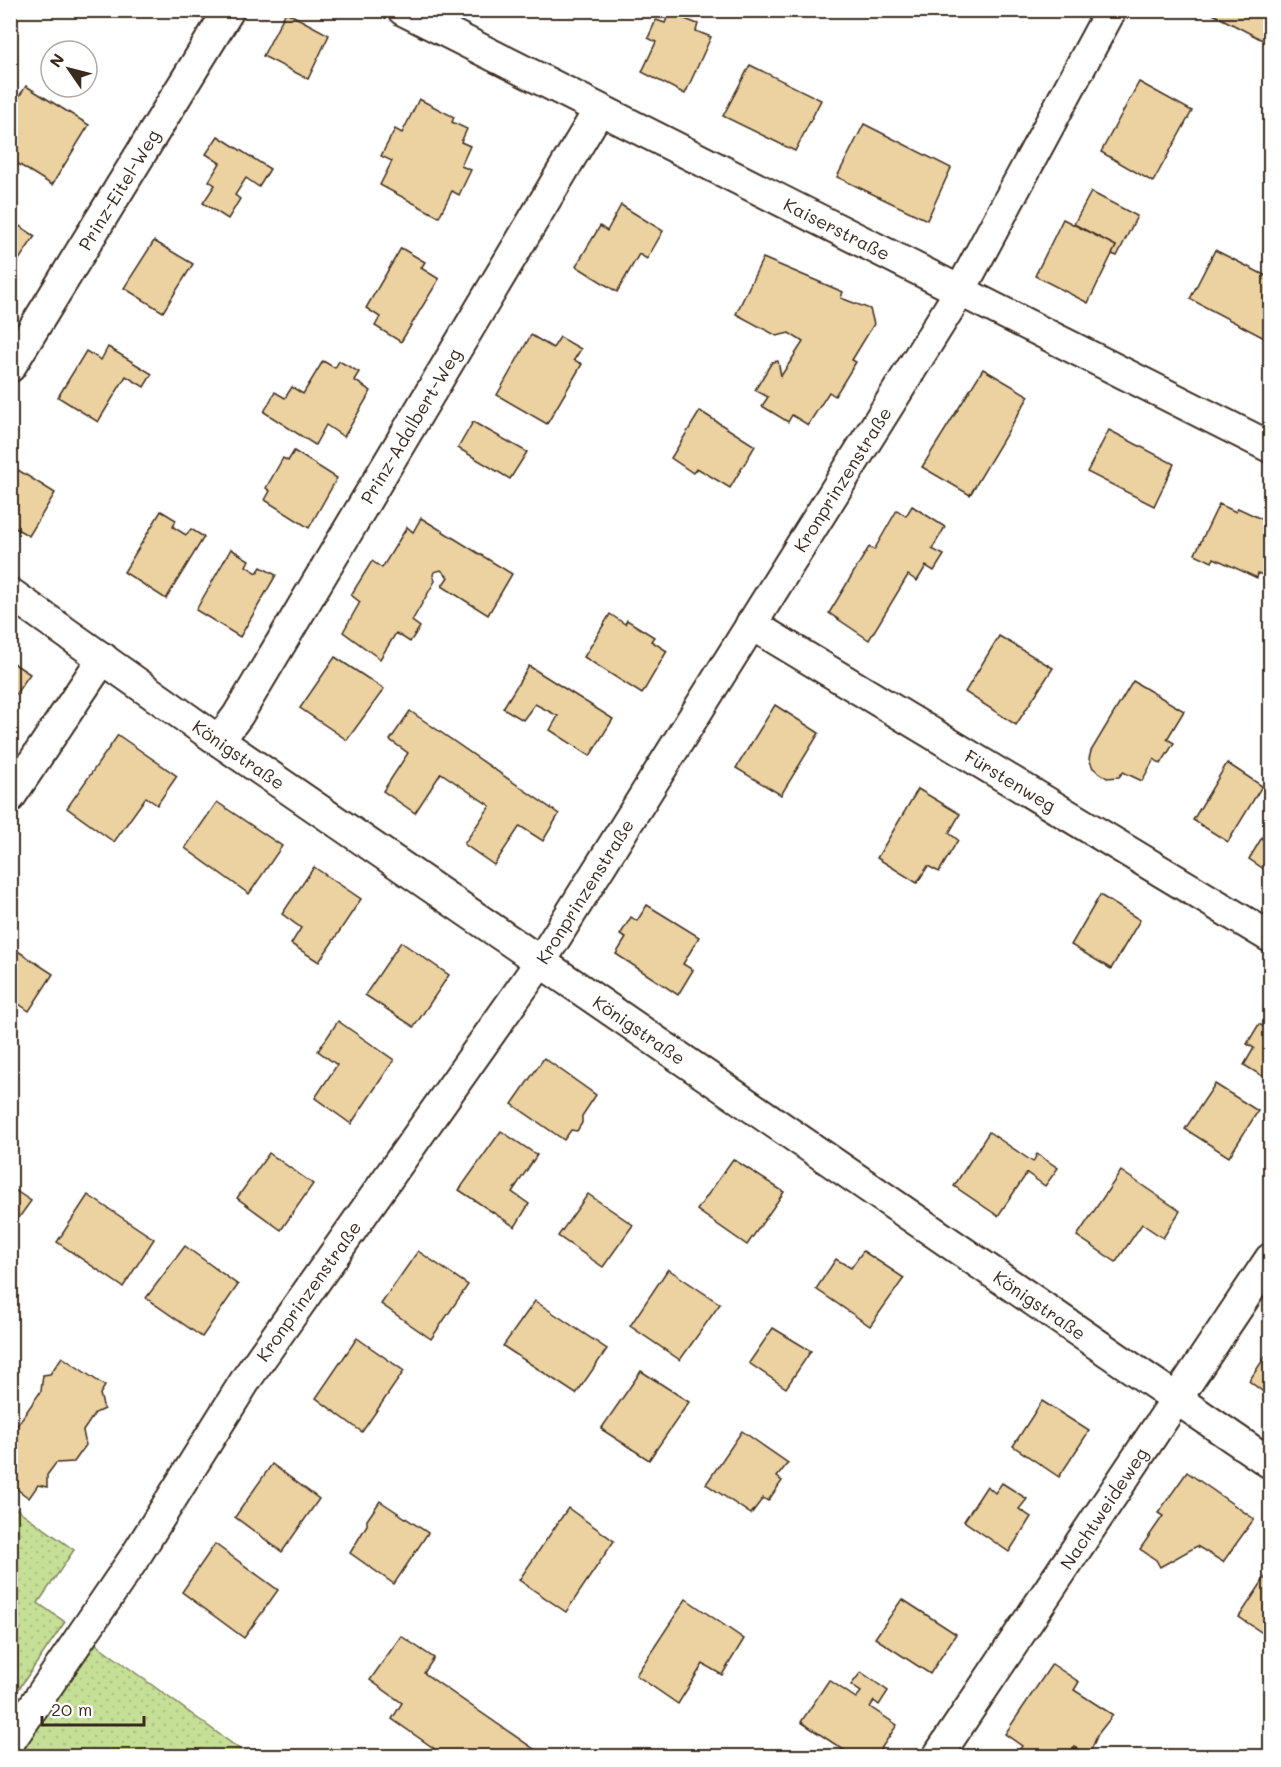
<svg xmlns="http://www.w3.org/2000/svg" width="1281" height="1767" font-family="Mali,sans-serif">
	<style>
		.garden { fill: url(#garden-dots); stroke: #80845a; stroke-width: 1.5 }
		.building { fill: #ecd2a1; stroke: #3b2a1e; stroke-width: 1.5 }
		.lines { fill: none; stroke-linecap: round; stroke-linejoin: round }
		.minor-casing { stroke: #3b2a1e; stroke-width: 34 }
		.minor { stroke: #fff; stroke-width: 30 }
		.labels { text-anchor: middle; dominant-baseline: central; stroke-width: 5; stroke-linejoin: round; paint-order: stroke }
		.street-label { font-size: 18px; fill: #3b2a1e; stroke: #fff }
	</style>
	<defs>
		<pattern id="garden-dots" width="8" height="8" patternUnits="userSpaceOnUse" patternTransform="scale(1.5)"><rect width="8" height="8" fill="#c5df96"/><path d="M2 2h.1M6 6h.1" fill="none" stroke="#aac081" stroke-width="1.8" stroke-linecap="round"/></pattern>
	</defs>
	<rect width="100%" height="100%" fill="#fff"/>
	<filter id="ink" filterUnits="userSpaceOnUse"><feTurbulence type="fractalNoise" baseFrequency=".0167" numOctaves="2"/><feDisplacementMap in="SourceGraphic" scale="12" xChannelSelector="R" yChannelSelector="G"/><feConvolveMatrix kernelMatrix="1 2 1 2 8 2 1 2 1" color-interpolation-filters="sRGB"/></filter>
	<g filter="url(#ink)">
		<g class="garden">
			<polygon points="11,1505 74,1550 38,1603 65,1622 11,1700"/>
			<polygon points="96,1644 249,1756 14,1756"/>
		</g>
		<g class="building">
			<polygon points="1205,10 1270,10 1270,44"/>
			<polygon points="286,12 329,35 308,79 263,56"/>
			<polygon points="669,13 698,24 696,31 711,37 685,94 642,72 656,42 648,38 656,20 665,23"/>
			<polygon points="750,65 821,100 795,151 723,116"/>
			<polygon points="1139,82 1192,111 1153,182 1101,152"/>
			<polygon points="26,86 89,125 52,185 10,159 10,110"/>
			<polygon points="419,99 454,117 452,122 467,129 461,142 470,146 461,166 471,170 459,195 452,191 439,217 380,185 392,161 381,156 395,129 402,133"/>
			<polygon points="864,124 951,168 927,220 837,177"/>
			<polygon points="218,136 270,169 259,187 246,178 235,195 240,199 228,219 203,203 215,185 209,181 220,163 206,154"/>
			<polygon points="1091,192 1137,216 1117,256 1112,254 1116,246 1074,224"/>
			<polygon points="621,205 663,231 647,259 639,254 617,292 576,266 600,226 607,231"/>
			<polygon points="1063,219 1116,246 1088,303 1035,276"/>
			<polygon points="10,220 35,236 10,273"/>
			<polygon points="154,241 193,264 163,312 124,288"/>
			<polygon points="401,248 425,262 421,268 439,279 401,342 375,326 380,317 366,308"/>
			<polygon points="1215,250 1270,278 1270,341 1190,299"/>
			<polygon points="763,258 843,292 841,298 870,309 874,324 852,360 856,362 835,396 829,392 808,425 792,415 788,422 762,406 768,397 755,390 772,362 778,361 781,376 803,342 789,333 777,336 736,314"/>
			<polygon points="531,335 553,348 560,337 581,349 574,360 582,364 547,424 497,395"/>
			<polygon points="108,347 152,374 144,387 126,376 98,422 58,397 86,351 101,360"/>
			<polygon points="323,361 335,368 339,361 359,372 354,380 371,391 344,437 326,425 315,445 264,412 275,392 285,398 292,387 303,394"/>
			<polygon points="983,369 1029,396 970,495 922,467"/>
			<polygon points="700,411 755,446 730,488 697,468 693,473 671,458"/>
			<polygon points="473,422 527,452 510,479 458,448"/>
			<polygon points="1109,430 1174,464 1154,506 1087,472"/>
			<polygon points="294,451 337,478 309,528 265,500 270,491 266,488 283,458 288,461"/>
			<polygon points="10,465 55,493 29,536 10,525"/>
			<polygon points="1219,504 1236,512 1238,508 1270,523 1270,578 1258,573 1257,578 1214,558 1212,562 1195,554"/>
			<polygon points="912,506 945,527 932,549 944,555 934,571 926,566 917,581 908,575 869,640 829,613 869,547 874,550 897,510 906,516"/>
			<polygon points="161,511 176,520 173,527 186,535 191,529 204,537 166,599 124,572"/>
			<polygon points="421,518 512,574 488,615 442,586 448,577 441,570 434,572 433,575 435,581 412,621 420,627 410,642 396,633 380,659 343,632 360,602 351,595 372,561 382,568 407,527 413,532"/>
			<polygon points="231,549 249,560 246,566 257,573 261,567 276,575 240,637 196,610"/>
			<polygon points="610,614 625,624 627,620 654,637 651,641 667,651 642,694 584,657"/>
			<polygon points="999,636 1053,668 1016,725 965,692"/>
			<polygon points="335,657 384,689 347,740 300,708"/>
			<polygon points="10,661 30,674 10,702"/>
			<polygon points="529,666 613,719 590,756 550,730 558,716 535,704 523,720 503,708"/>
			<polygon points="1133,681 1184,711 1167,739 1174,743 1161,764 1154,759 1142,781 1123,772 1119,777 1107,778 1093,768 1089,759 1091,751"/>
			<polygon points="775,705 819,733 781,795 736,768"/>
			<polygon points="410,711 559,814 543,841 520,826 494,865 464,844 490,806 441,773 415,813 383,791 408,753 390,740"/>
			<polygon points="118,735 177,776 157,805 146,797 114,842 67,808"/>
			<polygon points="1227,763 1262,786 1228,842 1193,820"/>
			<polygon points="918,789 960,814 949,833 958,840 939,872 928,866 917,883 877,858"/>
			<polygon points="217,802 282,846 249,894 185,848"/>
			<polygon points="1270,824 1270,873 1249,859"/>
			<polygon points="314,867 361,899 319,962 291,944 301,928 282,914"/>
			<polygon points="1100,895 1140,920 1111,969 1071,945"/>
			<polygon points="647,905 699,937 683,964 693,970 678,995 616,954 626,938 620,935 631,917 637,921"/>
			<polygon points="401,942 449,975 414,1027 365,995"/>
			<polygon points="10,946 53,974 29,1011 16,1002 10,1010"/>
			<polygon points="338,1021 394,1060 351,1124 315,1098 337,1065 318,1051"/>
			<polygon points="1270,1021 1270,1081 1244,1065 1254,1048 1247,1044 1259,1024 1266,1028"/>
			<polygon points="544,1058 596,1095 582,1116 582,1123 577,1131 571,1130 564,1140 512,1104"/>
			<polygon points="1215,1084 1258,1111 1229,1157 1185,1129"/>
			<polygon points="501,1131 537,1155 512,1192 529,1204 515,1227 459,1190"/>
			<polygon points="989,1132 1033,1162 1037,1154 1058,1168 1045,1186 1027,1173 998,1216 954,1186"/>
			<polygon points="269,1153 313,1184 281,1230 237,1198"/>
			<polygon points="733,1159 784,1192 747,1245 697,1210"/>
			<polygon points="1121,1171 1180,1211 1163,1238 1142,1224 1116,1262 1077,1236"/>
			<polygon points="10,1187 31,1201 10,1230"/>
			<polygon points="588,1194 633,1225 603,1267 558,1236"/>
			<polygon points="88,1195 154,1239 123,1287 57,1242"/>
			<polygon points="185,1246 238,1285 202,1337 146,1298"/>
			<polygon points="418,1251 468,1285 431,1339 381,1304"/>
			<polygon points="863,1251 904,1278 870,1326 816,1289 836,1259 851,1268"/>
			<polygon points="668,1269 720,1304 680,1360 630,1326"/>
			<polygon points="535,1301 607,1349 576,1394 503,1346"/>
			<polygon points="773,1328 811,1351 786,1388 749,1363"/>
			<polygon points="357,1338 404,1371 362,1432 316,1398"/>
			<polygon points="1270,1349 1270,1397 1249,1381"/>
			<polygon points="62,1357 105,1386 100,1394 104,1409 95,1413 83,1431 86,1445 74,1462 56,1463 47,1475 47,1487 38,1485 29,1498 10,1484 10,1428 16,1427 41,1391 43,1375 50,1374"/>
			<polygon points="641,1371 689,1402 649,1460 601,1429"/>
			<polygon points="1042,1401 1089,1431 1059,1477 1013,1446"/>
			<polygon points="742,1431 788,1463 777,1477 782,1481 768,1501 763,1498 751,1514 706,1484"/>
			<polygon points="272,1464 319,1499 282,1552 235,1517"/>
			<polygon points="1187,1472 1254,1519 1223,1562 1197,1546 1160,1567 1156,1560 1140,1549 1163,1516 1158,1513"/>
			<polygon points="1002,1483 1027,1499 1019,1509 1031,1517 1009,1552 964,1521 987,1486 995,1493"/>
			<polygon points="380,1501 428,1533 394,1584 350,1553 367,1525 367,1520"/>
			<polygon points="568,1508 614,1541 566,1612 519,1580"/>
			<polygon points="215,1544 278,1590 244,1638 182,1592"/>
			<polygon points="1270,1570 1270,1638 1239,1617"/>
			<polygon points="686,1599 744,1639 722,1675 703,1664 678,1704 636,1675"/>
			<polygon points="902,1599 956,1634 930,1674 875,1638"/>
			<polygon points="401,1636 434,1658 424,1673 544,1756 445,1756 392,1719 402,1703 370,1680"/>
			<polygon points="1052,1664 1079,1682 1074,1690 1113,1715 1098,1734 1089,1755 1075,1747 1068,1756 1015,1756 1022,1746 1005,1734"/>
			<polygon points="861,1672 888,1691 879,1705 874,1701 870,1707 897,1725 876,1756 853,1756 801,1722 829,1680 856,1698 861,1692 851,1685"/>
		</g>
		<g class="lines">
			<g class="minor-casing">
				<g id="minor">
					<path id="s1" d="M403 10 1270 447"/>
					<path id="s2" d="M10 367 229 10"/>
					<path id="s3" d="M10 593 219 741 1270 1463"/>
					<path id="s4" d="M751 624 1270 937"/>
					<path id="s5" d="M219 741 238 715 599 110"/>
					<polyline points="10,797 103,658"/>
					<path id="s6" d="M10 1741 135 1557 247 1378 541 961 960 291 1111 10"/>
					<path id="s7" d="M938 1756 1270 1259"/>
				</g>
			</g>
			<use href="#minor" class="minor"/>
		</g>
	</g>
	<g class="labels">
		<g class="street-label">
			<text stroke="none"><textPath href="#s2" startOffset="208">Prinz-Eitel-Weg</textPath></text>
			<text stroke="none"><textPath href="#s1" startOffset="486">Kaiserstraße</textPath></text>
			<text stroke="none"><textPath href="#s5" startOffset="369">Prinz-Adalbert-Weg</textPath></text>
			<text stroke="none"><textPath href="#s6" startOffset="1512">Kronprinzenstraße</textPath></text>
			<text stroke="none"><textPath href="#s3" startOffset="280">Königstraße</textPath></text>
			<text stroke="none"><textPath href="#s4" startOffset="303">Fürstenweg</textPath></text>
			<text stroke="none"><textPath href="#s6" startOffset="1026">Kronprinzenstraße</textPath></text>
			<text stroke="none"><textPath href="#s3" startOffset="766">Königstraße</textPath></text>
			<text stroke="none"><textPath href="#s6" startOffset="540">Kronprinzenstraße</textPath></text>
			<text stroke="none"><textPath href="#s3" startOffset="1252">Königstraße</textPath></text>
			<text stroke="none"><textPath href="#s7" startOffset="298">Nachtweideweg</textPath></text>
		</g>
	</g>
	<rect width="1281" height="1767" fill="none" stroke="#fff" stroke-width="36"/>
	<rect x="18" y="18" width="1245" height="1731" fill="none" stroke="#3b2a1e" stroke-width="2" filter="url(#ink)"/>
	<g transform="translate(69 69) rotate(305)"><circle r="28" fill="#ffffff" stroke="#b1aaa5" stroke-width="1.5"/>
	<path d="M0-4.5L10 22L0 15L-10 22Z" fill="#3b2a1e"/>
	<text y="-9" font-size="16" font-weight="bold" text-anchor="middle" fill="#3b2a1e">N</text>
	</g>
	<path d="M42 1716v9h102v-9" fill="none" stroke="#3b2a1e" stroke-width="3"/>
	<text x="51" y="1716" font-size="18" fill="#3b2a1e" stroke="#ffffff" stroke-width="4.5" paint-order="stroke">20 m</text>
</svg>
